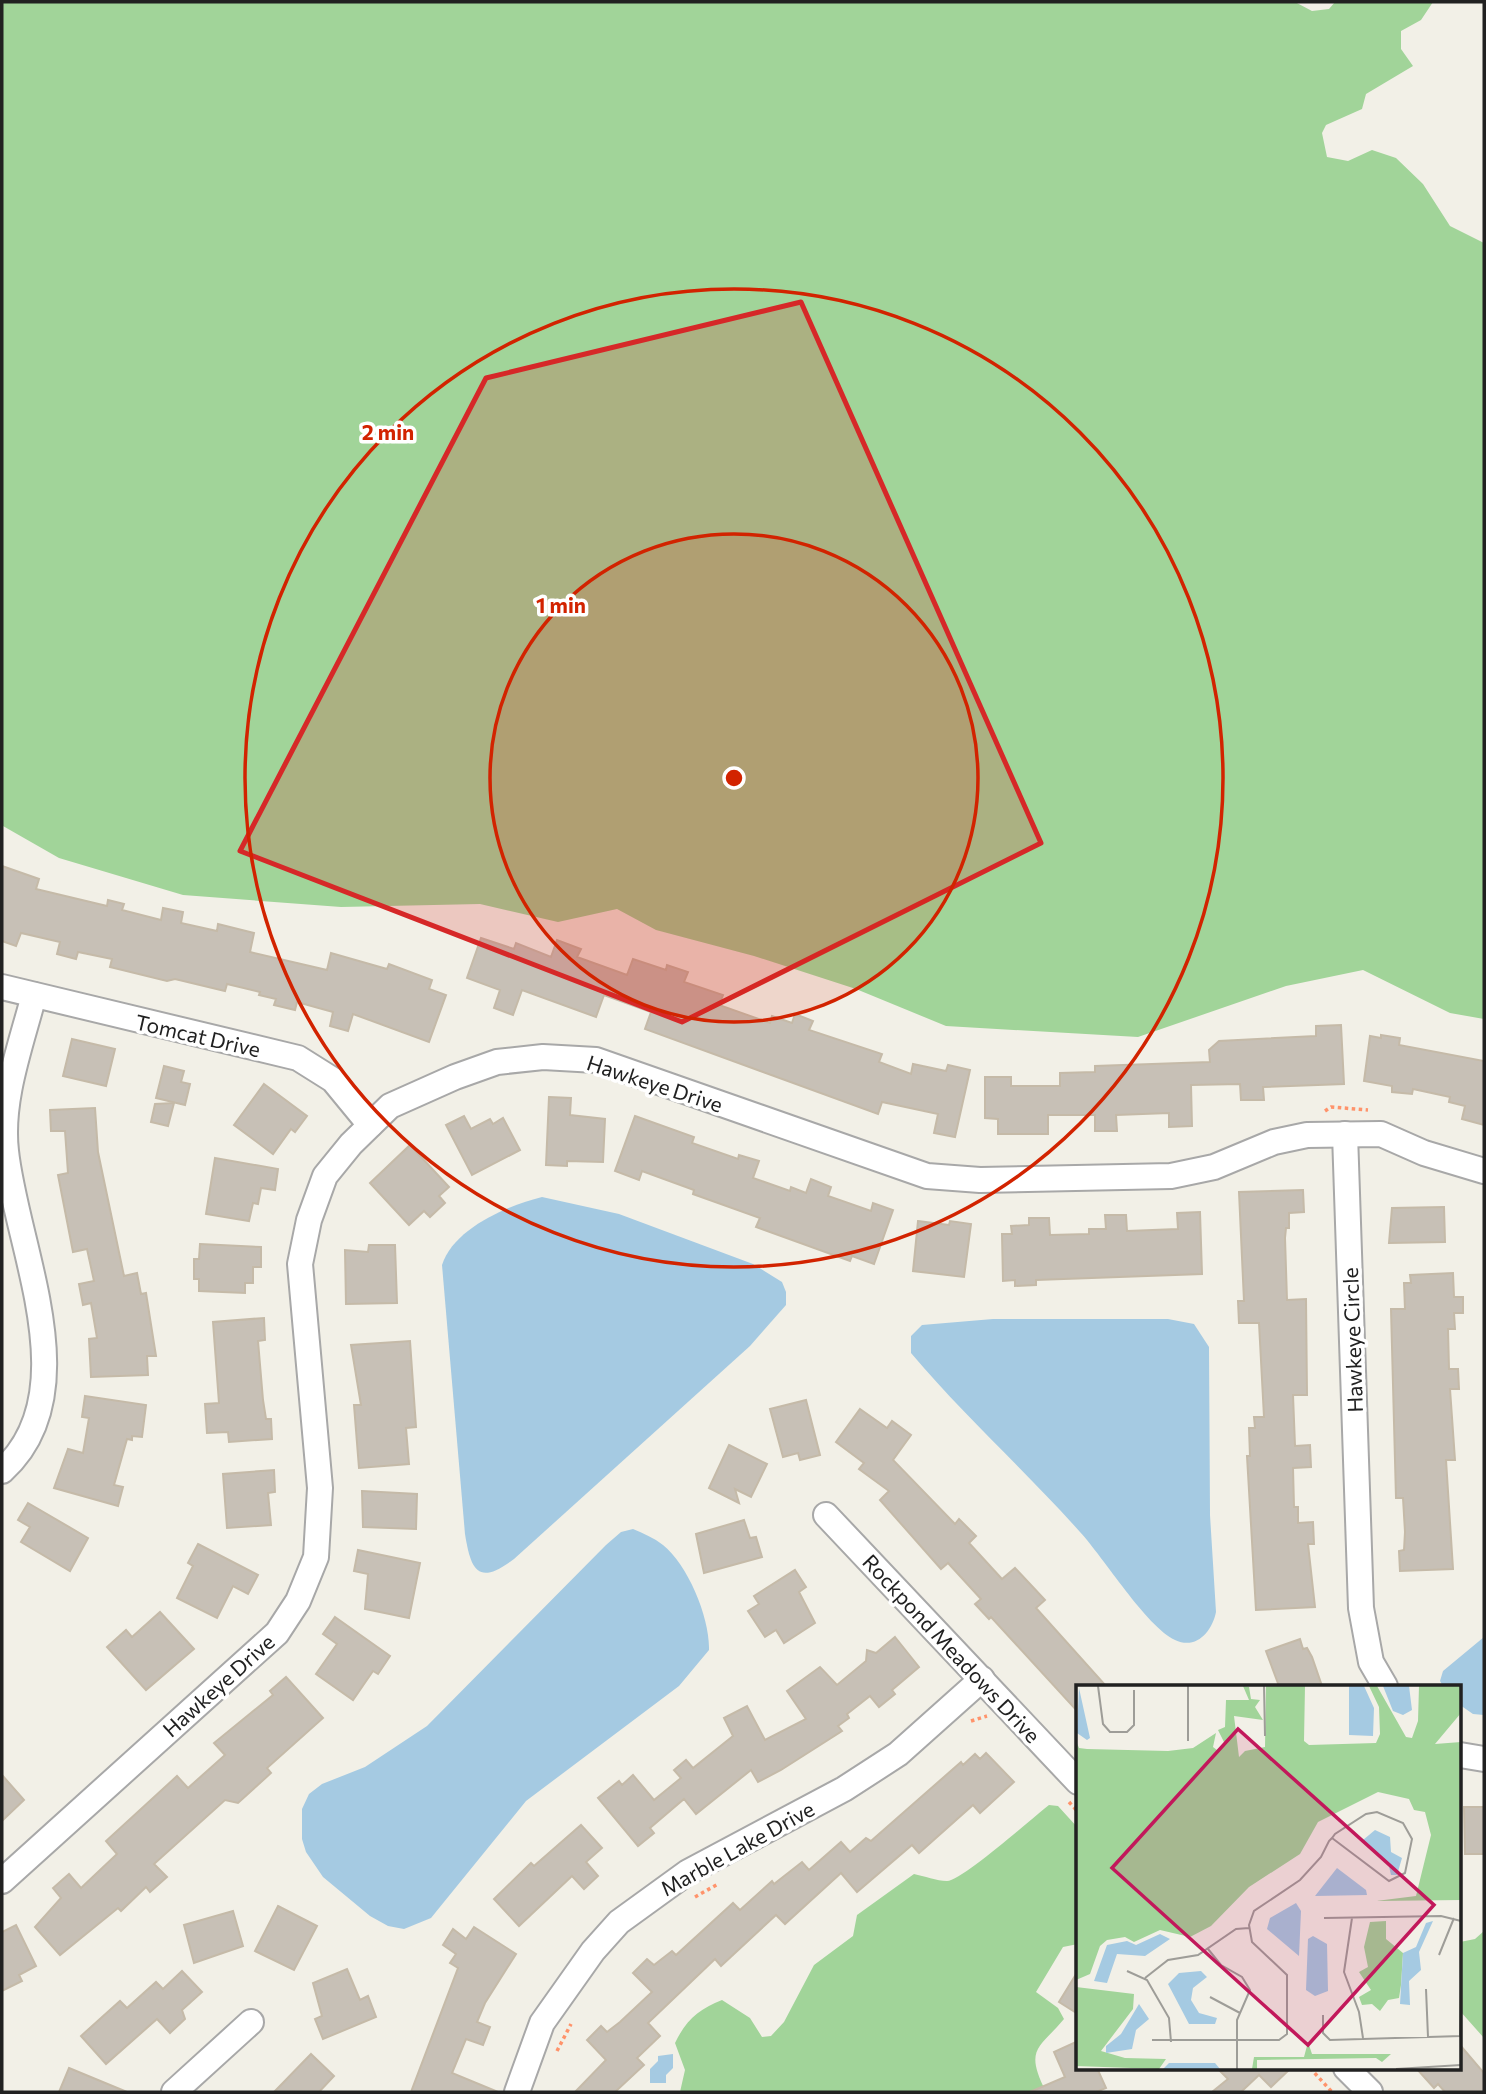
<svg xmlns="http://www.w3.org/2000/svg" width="1486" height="2094" font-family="Commissioner,sans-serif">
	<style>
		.forest { fill: #a1d499 }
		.water { fill: #a5cae2 }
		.building { fill: #c7c0b6; stroke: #c5baa8; stroke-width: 2 }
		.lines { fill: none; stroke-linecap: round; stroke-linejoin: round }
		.minor-casing { stroke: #a8a8a8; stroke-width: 28 }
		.path { stroke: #ff936b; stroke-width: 3.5; stroke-dasharray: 3.5 3.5; stroke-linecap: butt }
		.minor { stroke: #fff; stroke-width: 24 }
		.marked { fill: #d62828; fill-opacity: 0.2; stroke: #d62828; stroke-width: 5; stroke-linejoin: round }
		.ring { fill: none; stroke: #d22300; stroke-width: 3.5 }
		.labels { text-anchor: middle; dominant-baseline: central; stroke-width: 7; stroke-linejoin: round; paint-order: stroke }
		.street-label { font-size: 21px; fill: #212121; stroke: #fff }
		.inset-road { fill: none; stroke: #9e9d98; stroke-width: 2 }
		.view { fill: #c2185b; fill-opacity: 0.15; stroke: #c2185b; stroke-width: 3.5 }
		.inset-edge { fill: none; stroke: #212121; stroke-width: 3.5 }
		.centre { fill: #d22300; stroke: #fff; stroke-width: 3.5 }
		.ring-label { font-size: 21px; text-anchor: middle; font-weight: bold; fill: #d22300; stroke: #fff; stroke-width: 7; stroke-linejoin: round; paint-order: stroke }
	</style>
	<rect width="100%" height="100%" fill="#f2f0e7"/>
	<g class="forest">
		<polygon points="2,2 1295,2 1312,11 1329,9 1335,2 1433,2 1421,20 1401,31 1401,49 1413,66 1366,94 1362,109 1326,125 1322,133 1327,157 1348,161 1372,150 1396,158 1423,184 1450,226 1484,243 1484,1019 1450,1013 1363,970 1286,986 1138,1037 946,1026 856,989 754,956 656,930 617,909 558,922 480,904 341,907 183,895 59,858 3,826"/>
		<path d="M1049 1805 1058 1806 1078 1828V1944L1063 1947 1036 1992 1058 2008 1064 2019C1039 2049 1024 2048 1046 2092H680L685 2070 675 2043C686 2020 699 2009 722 2000L750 2018 762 2037 771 2036 784 2022 814 1965 853 1936 857 1915 914 1874C924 1876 937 1881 947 1881 962 1881 1032 1818 1049 1805Z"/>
		<polygon points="1484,1931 1484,2038 1460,2011 1460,1942 1475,1939"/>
	</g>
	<g class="water">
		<path d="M542 1197 619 1214 753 1264 782 1282 786 1292V1305L750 1346 514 1559C478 1586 471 1571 465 1534L442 1265C454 1228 507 1206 542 1197Z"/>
		<path d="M993 1319H1168L1194 1324 1209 1347 1210 1515 1216 1612C1212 1632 1196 1650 1175 1640 1146 1626 1104 1558 1080 1532 1025 1470 964 1416 911 1353V1336L922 1325Z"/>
		<path d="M633 1529C643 1533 654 1538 663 1545 688 1565 710 1618 709 1650L679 1686 526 1801 431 1918 404 1929 388 1926 370 1916 323 1877 306 1852 302 1839V1809L309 1794 322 1784 365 1767 427 1726 606 1545 621 1532Z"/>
		<polygon points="1484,1637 1484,1715 1473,1714 1460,1705 1460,1686 1443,1686 1440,1681 1443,1671"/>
		<polygon points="673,2054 673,2068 666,2075 666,2083 650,2083 650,2069 658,2061 658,2056"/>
	</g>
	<g class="building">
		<polygon points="2,866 39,879 36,889 107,906 108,900 124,904 122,910 161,920 163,908 183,912 181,923 217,931 218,924 254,933 250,952 327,970 331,953 387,969 389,964 432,980 429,989 446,995 429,1042 353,1014 348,1031 330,1026 333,1012 297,1002 295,1010 274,1005 276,999 259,995 260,992 227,984 225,991 175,979 167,981 110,967 112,959 78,952 76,959 57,954 60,942 21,933 16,946 2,941"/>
		<polygon points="481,938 514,949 516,943 551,957 557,940 581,949 577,957 627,975 633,959 666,970 667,965 688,972 684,982 723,995 719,1005 770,1023 772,1016 792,1023 795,1014 813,1021 809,1030 882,1054 879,1062 911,1074 913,1064 946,1071 948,1065 970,1070 955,1137 934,1133 938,1114 882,1102 878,1114 645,1029 651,1012 604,995 596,1017 522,990 513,1015 494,1008 500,990 467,978"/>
		<polygon points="1341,1025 1344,1084 1263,1087 1264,1100 1241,1100 1240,1084 1191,1085 1192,1126 1169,1127 1169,1113 1116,1115 1117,1131 1095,1131 1095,1115 1048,1115 1048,1134 998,1134 998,1119 985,1118 985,1077 1011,1077 1011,1086 1060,1086 1060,1073 1095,1072 1095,1066 1210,1062 1209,1050 1219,1041 1316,1036 1316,1026"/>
		<polygon points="1381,1035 1400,1038 1399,1045 1484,1061 1484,1125 1462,1119 1465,1106 1449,1102 1450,1097 1413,1089 1412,1094 1392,1092 1392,1086 1364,1081 1370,1036 1381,1038"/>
		<polygon points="72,1039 115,1049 106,1086 63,1076"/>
		<polygon points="164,1066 184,1071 181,1082 190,1084 185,1105 156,1098"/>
		<polygon points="264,1084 307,1116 295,1132 291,1129 273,1154 234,1125"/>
		<polygon points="549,1097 571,1098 570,1115 605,1119 603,1162 567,1161 567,1166 546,1165"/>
		<polygon points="174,1103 168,1126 151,1122 155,1104"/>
		<polygon points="95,1108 98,1152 124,1276 137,1273 141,1294 146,1293 156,1356 147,1356 148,1375 91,1377 89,1339 97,1338 91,1303 83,1305 79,1284 94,1281 87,1249 73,1252 58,1175 68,1173 65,1131 51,1131 50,1110"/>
		<polygon points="464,1116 471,1129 490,1119 493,1124 503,1118 520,1150 472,1175 446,1125"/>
		<polygon points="635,1116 694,1137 692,1143 738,1159 739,1155 759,1161 753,1178 790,1191 791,1187 806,1193 811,1179 831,1187 828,1196 871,1211 873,1203 893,1210 874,1264 852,1256 850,1261 756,1227 760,1218 693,1194 694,1190 642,1171 639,1180 615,1171"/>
		<polygon points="410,1145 449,1187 439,1196 445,1203 430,1217 424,1211 409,1225 370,1183"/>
		<polygon points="215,1158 278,1169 275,1190 261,1188 258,1204 253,1203 249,1221 206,1214"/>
		<polygon points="1303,1190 1304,1212 1289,1213 1289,1228 1286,1228 1285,1238 1287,1300 1306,1299 1307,1395 1293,1395 1295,1446 1310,1445 1311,1467 1293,1468 1294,1507 1298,1507 1298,1523 1313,1522 1314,1544 1308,1544 1315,1607 1256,1610 1247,1456 1250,1456 1249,1428 1255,1428 1254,1417 1264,1417 1259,1323 1239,1323 1238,1301 1244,1301 1239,1192"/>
		<polygon points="1444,1207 1445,1242 1389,1243 1392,1208"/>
		<polygon points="1200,1212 1202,1274 1036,1280 1036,1285 1015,1286 1015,1280 1003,1281 1002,1234 1012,1234 1011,1226 1029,1225 1029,1218 1049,1218 1050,1235 1089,1234 1089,1229 1106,1229 1105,1215 1126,1215 1127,1231 1178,1229 1177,1213"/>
		<polygon points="918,1221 949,1225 950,1221 971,1224 964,1277 913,1271"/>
		<polygon points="200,1244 261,1247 261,1267 253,1267 253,1283 245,1283 245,1293 199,1291 199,1279 194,1279 194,1259 199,1259"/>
		<polygon points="369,1245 395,1245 397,1303 346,1304 345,1250 368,1252"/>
		<polygon points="1453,1273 1454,1297 1463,1297 1463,1313 1454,1313 1455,1329 1448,1329 1449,1369 1458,1369 1459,1389 1450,1389 1455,1460 1446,1460 1453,1569 1400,1571 1399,1551 1404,1550 1405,1532 1403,1498 1396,1498 1391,1309 1405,1309 1404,1283 1411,1283 1410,1275"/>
		<polygon points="264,1318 265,1340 258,1341 263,1400 266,1419 271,1419 272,1439 229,1442 228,1432 207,1433 205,1404 219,1403 213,1322"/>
		<polygon points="410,1341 416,1427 406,1428 409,1464 359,1468 354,1405 361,1405 351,1345"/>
		<polygon points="85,1396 146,1405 142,1437 132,1436 132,1440 127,1439 114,1485 123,1487 118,1506 54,1488 68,1449 83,1453 89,1418 82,1417"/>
		<polygon points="806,1400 820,1455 800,1460 798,1453 783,1457 770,1409"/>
		<polygon points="860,1409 887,1428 892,1421 911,1435 893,1460 955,1524 959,1519 976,1536 969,1543 1002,1579 1015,1568 1045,1600 1036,1608 1106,1686 1078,1686 1078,1712 991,1617 989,1619 975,1604 981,1599 948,1563 941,1569 880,1500 889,1491 859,1469 864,1463 836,1442"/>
		<polygon points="729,1445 767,1464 751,1497 735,1489 739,1503 709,1488"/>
		<polygon points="274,1470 275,1492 268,1493 271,1525 227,1528 223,1474"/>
		<polygon points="362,1491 417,1494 416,1529 363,1527"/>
		<polygon points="28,1503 88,1538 70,1571 21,1542 30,1527 18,1520"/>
		<polygon points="744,1520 750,1538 756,1537 762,1557 704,1573 696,1534"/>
		<polygon points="198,1544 258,1575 248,1594 233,1586 217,1618 177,1598 193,1566 188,1563"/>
		<polygon points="358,1550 420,1563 409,1618 365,1609 368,1574 354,1571"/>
		<polygon points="795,1570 806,1587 799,1592 815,1623 784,1643 776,1630 765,1637 748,1611 759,1604 754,1596"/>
		<polygon points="160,1612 194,1649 146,1690 107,1647 126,1630 132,1637"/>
		<polygon points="335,1617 390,1656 378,1674 373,1671 353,1700 316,1674 337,1644 323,1634"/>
		<polygon points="895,1637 919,1667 892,1690 895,1694 879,1707 870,1696 847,1714 849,1718 838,1726 842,1731 781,1770 758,1782 751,1770 696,1814 684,1799 650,1828 654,1833 638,1846 598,1798 619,1781 622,1785 633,1775 654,1800 681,1778 674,1770 686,1760 693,1768 733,1736 724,1718 747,1706 765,1740 806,1719 787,1691 820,1667 837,1685 866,1661 867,1650 876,1653"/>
		<polygon points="1300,1639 1303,1649 1307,1648 1312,1657 1322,1686 1279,1686 1266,1651"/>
		<polygon points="286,1677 323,1718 267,1768 271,1773 238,1803 225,1800 154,1864 167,1877 150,1892 146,1887 121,1911 118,1908 60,1955 35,1927 61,1898 53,1888 69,1874 81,1888 117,1854 106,1841 177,1776 188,1788 225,1755 214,1743 273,1695 270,1691"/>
		<polygon points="986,1753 1014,1782 980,1813 973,1805 919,1853 912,1845 857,1892 841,1873 785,1924 776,1915 721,1966 715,1959 648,2023 660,2036 637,2058 644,2065 615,2092 575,2092 606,2060 587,2040 601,2026 607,2032 620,2022 652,1992 633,1973 647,1959 654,1965 672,1951 676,1955 733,1903 740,1910 772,1881 774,1884 802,1862 809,1870 841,1842 850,1852 866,1838 871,1841 961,1762 963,1765 975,1754 980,1759"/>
		<polygon points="2,1775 24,1800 2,1821"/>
		<polygon points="1464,1807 1484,1807 1484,1854 1465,1854"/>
		<polygon points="581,1825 602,1848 586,1862 598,1876 584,1889 572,1876 519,1926 494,1899 531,1863 534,1866"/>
		<polygon points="278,1906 317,1926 294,1970 255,1951"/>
		<polygon points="233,1911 243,1946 194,1963 184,1925"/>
		<polygon points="16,1925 36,1966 19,1975 22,1981 2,1991 2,1932"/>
		<polygon points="474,1927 516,1954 485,2003 477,2022 490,2027 483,2045 466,2039 452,2073 498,2092 411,2092 458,1968 450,1963 456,1954 443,1945 453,1929 466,1939"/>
		<polygon points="347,1969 360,2000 368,1996 376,2017 323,2039 315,2019 322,2016 313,1983"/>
		<polygon points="182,1971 202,1992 182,2010 185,2019 170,2033 157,2019 106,2064 81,2036 120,2001 127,2008 156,1982 163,1989"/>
		<polygon points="1078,1971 1078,2014 1059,2002"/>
		<polygon points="1078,2041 1078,2068 1097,2068 1106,2088 1096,2092 1030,2092 1065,2077 1054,2052"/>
		<polygon points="1460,2045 1484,2073 1484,2092 1445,2092 1438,2084 1434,2088 1416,2068 1460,2068"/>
		<polygon points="311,2054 334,2076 319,2092 274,2092"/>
		<polygon points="69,2068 127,2092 59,2092"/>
		<polygon points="1217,2068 1291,2068 1271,2087 1259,2075 1241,2092 1212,2092 1228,2079"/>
	</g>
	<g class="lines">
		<g class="minor-casing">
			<g id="minor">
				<polyline points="2,987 298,1058 333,1080 370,1125"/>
				<polyline points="1345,1134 1361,1608 1371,1662 1385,1686"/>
				<path d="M2 1471C89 1393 16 1247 6 1151 0 1100 21 1045 34 995"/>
				<polyline points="826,1515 1078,1782"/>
				<polyline points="1460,1755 1484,1759"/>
				<polyline points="2,1881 277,1633 298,1601 316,1557 320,1488 300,1264 309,1220 325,1176 351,1144 390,1106 455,1077 497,1062 543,1057 596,1060 927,1176 980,1180 1171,1176 1214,1167 1274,1142 1307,1135 1381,1134 1424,1153 1484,1171"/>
				<polyline points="1346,2068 1370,2092"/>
				<polyline points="174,2092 251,2022"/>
				<polyline points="517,2092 542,2023 593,1951 619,1922 688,1872 844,1789 898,1754 982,1679"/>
			</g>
		</g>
		<g class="path">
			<polyline points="1325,1111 1331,1107 1368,1110"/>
			<polyline points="971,1721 987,1716"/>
			<polyline points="1069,1802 1078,1812"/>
			<polyline points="695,1897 718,1884"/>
			<polyline points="557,2051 571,2024"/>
			<polyline points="1310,2068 1332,2092"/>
		</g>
		<use href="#minor" class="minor"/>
	</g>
	<path class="marked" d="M801 302 1041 843 682 1022 240 851 486 378Z"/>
	<circle cx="734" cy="778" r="244" fill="#d22300" fill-opacity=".12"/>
	<g class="ring">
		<circle cx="734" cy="778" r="244"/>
		<circle cx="734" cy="778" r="489"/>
	</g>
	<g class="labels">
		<g class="street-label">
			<text transform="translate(198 1035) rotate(13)">Tomcat Drive</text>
			<text transform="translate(655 1083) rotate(18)">Hawkeye Drive</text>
			<text transform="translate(1352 1340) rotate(-92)">Hawkeye Circle</text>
			<text transform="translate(952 1648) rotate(47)">Rockpond Meadows Drive</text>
			<text transform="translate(218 1685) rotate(-42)">Hawkeye Drive</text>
			<text transform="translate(737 1848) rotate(-29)">Marble Lake Drive</text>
		</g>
	</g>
	<g transform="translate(1076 1685)">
		<rect width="385" height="385" fill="#f2f0e7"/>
		<path d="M167 1 173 2 175 14 184 15 179 22 187 35 158 31 163 72 169 66 189 62 190 1H229L228 56 233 60 300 58 304 49 303 22 293 1H301L330 52 336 53 342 36 343 1H385V28L359 59 385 57V215L300 216 340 211 355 150 349 127 338 125 333 114 302 107 242 137 224 169 173 202 135 241 114 252 84 245 58 257 49 252 31 255 24 261 14 289 0 295V56L3 63 11 64 92 66 117 63 140 48 137 62 141 65 149 59 142 45 149 42 150 15H173ZM310 236V254L327 268 325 300 323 313 312 315 304 326 296 319 286 320 283 312 295 305 283 287 292 282 288 262 294 237ZM0 302 58 309 57 324 25 366 49 373 90 374 83 384 0 381ZM232 357 236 369H315L306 377 300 373 181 375V384H176L178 372H228Z" fill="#a1d499"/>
		<path d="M273 1H288L298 23 297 51 273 50ZM307 1H333L336 25 327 30 317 26ZM3 3 14 53 11 55 1 48ZM299 145 314 152 315 167 326 173 321 190H315L312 177 287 155ZM261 183 290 205 291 210 239 211ZM220 218 225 226 223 271 191 244 194 233ZM357 236 343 267 345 285 333 296 334 320 324 319 327 268 340 262 350 238ZM84 249 94 254 69 271 41 269 31 298 18 296 31 260 51 256 60 260ZM237 251 251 259 252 306 239 311 230 305 232 254ZM125 286 131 292 117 303 115 315 123 328 141 333 139 339H113L92 299 103 288ZM63 319 73 334 60 345 56 364 30 368V361L45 349ZM93 378H139L144 384H87Z" fill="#a5cae2"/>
		<path class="inset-road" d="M22 1 27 39 34 47H51L58 40V5M188 1 189 51M112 56V1M248 233 365 231 385 236M276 233 268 287 283 327 287 353M132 264 145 280 166 292 174 305 161 335V384M363 270 378 233M51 286 71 295 93 333 95 357M69 293 92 275 122 270 160 244 173 243M350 304 352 352M134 312 164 328M247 330V348L254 355 385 351M384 351 385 299M76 355H203L211 349V290L176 257 173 240 178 226 224 195 245 172 253 156 256 153 259 149 290 129 301 127 327 138 336 154 329 188 313 196 256 153M320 384 385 380"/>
		<path class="view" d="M162 44 358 220 232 360 36 183Z"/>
		<rect width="385" height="385" class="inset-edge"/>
	</g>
	<circle cx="734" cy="778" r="10" class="centre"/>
	<g class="ring-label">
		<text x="388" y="440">2 min</text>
		<text x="561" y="613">1 min</text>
	</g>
	<rect width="1486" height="2094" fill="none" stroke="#212121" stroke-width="7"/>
</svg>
